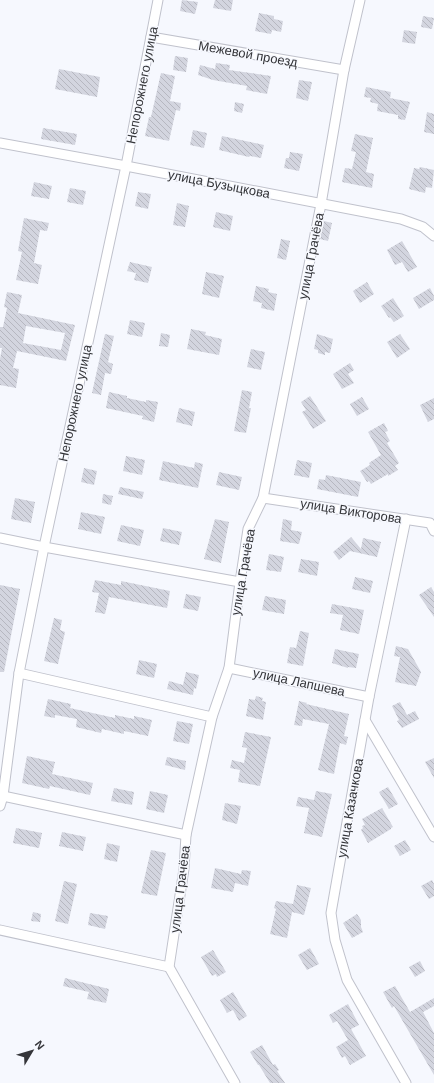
<svg xmlns="http://www.w3.org/2000/svg" width="434" height="1083" font-family="Arial,sans-serif">
	<style>
		.building { fill: url(#building-back-hatch); fill-rule: evenodd }
		.lines { fill: none; stroke-linecap: round; stroke-linejoin: round }
		.street-casing { stroke: #c0c2cc; stroke-width: 11 }
		.street { stroke: #fff; stroke-width: 9 }
		.labels { text-anchor: middle; dominant-baseline: central; stroke-width: 3; stroke-linejoin: round; paint-order: stroke }
		.street-label { font-size: 13px; fill: #343539; stroke: #f6f8fe }
	</style>
	<defs>
		<pattern id="building-back-hatch" width="6" height="6" patternUnits="userSpaceOnUse"><rect width="6" height="6" fill="#d3d5df"/><path d="M-1 5l2 2M0 0l6 6M5-1l2 2" fill="none" stroke="#b6b7c0"/></pattern>
	</defs>
	<rect width="100%" height="100%" fill="#f6f8fe"/>
	<g class="building">
		<polygon points="182,0 198,2 195,14 180,11"/>
		<polygon points="215,0 233,0 231,11 213,8"/>
		<polygon points="259,13 274,16 274,19 283,21 281,32 272,30 271,34 255,31"/>
		<polygon points="423,16 434,18 432,29 421,27"/>
		<polygon points="404,30 417,32 415,44 402,42"/>
		<polygon points="175,56 188,58 186,72 173,70"/>
		<polygon points="216,63 230,65 229,70 271,76 267,94 246,90 247,86 213,80 198,75 200,65 215,69"/>
		<polygon points="59,69 100,77 97,97 55,89"/>
		<polygon points="161,73 175,76 170,101 181,103 180,111 176,110 169,141 145,136 149,117 151,117"/>
		<polygon points="299,80 312,82 308,101 296,98"/>
		<polygon points="366,87 391,92 390,98 410,102 405,120 398,119 398,115 377,111 378,104 370,102 371,98 364,97"/>
		<polygon points="235,102 244,104 242,113 234,111"/>
		<polygon points="427,112 434,114 434,134 424,132"/>
		<polygon points="43,128 77,134 75,145 41,139"/>
		<polygon points="193,130 207,133 204,148 190,145"/>
		<polygon points="355,134 373,138 366,172 374,174 372,188 342,182 345,168 352,169 356,152 351,151"/>
		<polygon points="222,136 264,145 261,158 250,156 249,157 219,150"/>
		<polygon points="290,152 303,154 299,171 284,168 286,158 289,158"/>
		<polygon points="420,167 434,170 432,188 426,187 425,193 409,189 414,168 419,169"/>
		<polygon points="34,182 52,186 49,199 31,196"/>
		<polygon points="70,188 86,191 83,205 67,202"/>
		<polygon points="138,192 151,194 148,209 135,206"/>
		<polygon points="177,203 189,206 185,227 173,225"/>
		<polygon points="216,212 233,216 230,231 213,227"/>
		<polygon points="24,218 49,223 47,231 40,230 34,263 42,265 38,284 16,280 22,252 18,251"/>
		<polygon points="324,221 332,223 328,241 320,239"/>
		<polygon points="281,239 290,241 286,260 277,258"/>
		<polygon points="402,241 417,267 408,272 402,262 395,265 387,250"/>
		<polygon points="130,262 152,267 148,283 134,280 136,273 127,271"/>
		<polygon points="206,272 224,276 219,298 202,294"/>
		<polygon points="367,282 374,294 360,303 353,291"/>
		<polygon points="256,286 269,289 268,292 277,294 274,311 261,308 262,303 253,301"/>
		<polygon points="430,288 434,296 434,300 419,309 413,298"/>
		<path d="M7 292 22 295 18 313 75 325 66 361 17 351 13 368 19 369 16 388 0 385V359L2 348H0V327H3L7 308 4 307ZM26 326 65 333 61 350 23 343Z"/>
		<polygon points="393,298 404,316 394,322 390,317 389,318 381,306"/>
		<polygon points="130,320 145,323 142,337 127,334"/>
		<polygon points="191,329 206,332 205,335 222,339 219,355 187,349"/>
		<polygon points="161,333 170,335 168,347 159,346"/>
		<polygon points="105,334 114,336 108,362 113,364 111,374 105,373 101,395 92,393"/>
		<polygon points="317,334 333,339 330,353 325,352 325,355 318,353 318,350 314,349"/>
		<polygon points="400,334 410,349 397,358 387,342"/>
		<polygon points="251,349 265,352 261,370 247,367"/>
		<polygon points="350,363 354,370 348,374 354,383 342,389 333,374"/>
		<polygon points="242,390 252,392 249,408 251,408 246,433 234,431"/>
		<polygon points="109,392 127,396 127,398 146,402 146,400 158,402 154,422 142,419 143,416 106,408"/>
		<polygon points="310,396 326,421 313,429 302,412 306,410 301,402"/>
		<polygon points="362,397 369,409 357,416 350,404"/>
		<polygon points="434,398 434,419 428,422 420,405"/>
		<polygon points="179,408 195,412 192,426 176,422"/>
		<polygon points="384,423 388,431 385,432 390,441 387,443 399,463 395,466 398,470 388,476 388,474 371,484 369,481 367,482 360,471 370,465 369,463 381,455 368,432"/>
		<polygon points="126,456 145,460 142,475 123,471"/>
		<polygon points="297,460 312,463 309,478 294,475"/>
		<polygon points="163,461 194,468 195,462 203,464 198,488 159,480"/>
		<polygon points="84,468 97,471 94,485 81,482"/>
		<polygon points="219,472 242,477 239,490 216,485"/>
		<polygon points="326,475 361,482 358,497 317,489 319,479 325,480"/>
		<polygon points="120,487 144,492 142,499 118,494"/>
		<polygon points="103,494 113,496 111,505 102,503"/>
		<polygon points="15,498 35,502 31,523 11,519"/>
		<polygon points="81,512 105,517 101,534 78,529"/>
		<polygon points="215,519 229,522 221,563 204,559"/>
		<polygon points="283,519 292,521 291,530 302,532 299,544 280,541"/>
		<polygon points="121,525 144,530 140,546 117,541"/>
		<polygon points="163,528 182,532 179,545 160,541"/>
		<polygon points="351,537 361,549 363,538 381,542 377,557 350,551 339,560 333,552"/>
		<polygon points="269,554 284,557 281,572 266,570"/>
		<polygon points="301,559 319,562 317,576 298,572"/>
		<polygon points="355,577 373,581 370,593 352,589"/>
		<polygon points="95,580 121,585 121,581 170,591 167,608 109,597 105,614 95,612 99,593 92,592"/>
		<polygon points="0,585 20,589 4,672 0,672"/>
		<polygon points="431,587 434,592 434,617 419,595"/>
		<polygon points="186,594 201,597 198,611 183,608"/>
		<polygon points="265,596 286,600 284,614 262,610"/>
		<polygon points="332,604 364,610 359,634 340,630 343,615 330,613"/>
		<polygon points="54,618 62,620 60,630 65,632 58,664 44,661"/>
		<polygon points="300,631 309,633 303,666 287,663 290,647 296,648"/>
		<polygon points="396,646 408,649 421,672 416,686 395,682 400,657 394,656"/>
		<polygon points="335,649 359,654 356,668 348,667 348,668 332,663"/>
		<polygon points="139,660 157,664 154,678 136,674"/>
		<polygon points="186,672 199,675 196,689 194,688 193,695 167,689 169,681 183,685"/>
		<polygon points="256,696 263,698 262,701 266,702 263,720 246,716 249,699 255,700"/>
		<polygon points="48,699 71,704 70,708 115,718 115,715 134,719 134,716 152,720 148,736 124,731 124,734 102,729 101,733 76,727 77,719 55,715 55,718 44,716"/>
		<polygon points="299,701 307,703 306,704 349,714 344,736 348,737 346,745 340,743 334,774 318,770 329,724 303,719 302,726 294,725"/>
		<polygon points="400,702 407,715 415,711 419,719 402,728 397,721 399,720 392,706"/>
		<polygon points="177,721 193,724 189,744 173,741"/>
		<polygon points="245,732 271,737 260,786 238,782 240,770 230,768 232,760 244,763 247,748 242,747"/>
		<polygon points="27,756 55,762 52,774 93,783 90,795 50,786 49,789 22,783"/>
		<polygon points="167,757 186,761 185,770 165,765"/>
		<polygon points="434,758 434,778 425,762"/>
		<polygon points="388,787 398,804 389,809 379,792"/>
		<polygon points="114,788 134,792 132,805 111,801"/>
		<polygon points="150,791 168,795 164,813 146,809"/>
		<polygon points="316,791 332,794 322,837 304,833 309,808 296,806 298,797 314,800"/>
		<polygon points="225,803 241,806 237,824 222,820"/>
		<polygon points="382,808 393,827 391,828 391,829 368,843 361,830 363,828 362,826 365,825 362,819"/>
		<polygon points="16,828 42,833 39,848 13,843"/>
		<polygon points="62,832 86,837 83,851 59,846"/>
		<polygon points="405,840 411,850 400,856 394,846"/>
		<polygon points="107,843 120,846 117,862 104,859"/>
		<polygon points="151,850 166,853 157,896 141,893"/>
		<polygon points="215,868 241,874 242,870 251,871 248,886 235,883 233,892 211,888"/>
		<polygon points="432,880 434,884 434,896 429,899 421,886"/>
		<polygon points="64,881 77,884 68,924 55,921"/>
		<polygon points="297,885 311,888 304,915 292,912 287,938 270,934 276,909 274,908 276,901 293,904"/>
		<polygon points="33,912 41,914 40,922 31,921"/>
		<polygon points="90,913 108,916 105,929 88,925"/>
		<polygon points="357,914 361,920 361,927 363,932 352,938 343,923"/>
		<polygon points="310,948 319,964 307,970 298,955"/>
		<polygon points="213,950 226,972 217,977 216,974 212,976 201,957"/>
		<polygon points="420,961 425,971 415,977 409,967"/>
		<polygon points="65,978 109,989 106,1003 87,999 89,992 63,986"/>
		<polygon points="395,986 410,1012 434,998 434,1006 423,1012 434,1033 434,1075 394,1006 392,1008 383,992"/>
		<polygon points="233,992 247,1016 239,1021 233,1010 227,1013 220,1000"/>
		<polygon points="348,1004 359,1025 351,1029 366,1056 350,1065 345,1056 342,1058 336,1047 348,1040 337,1021 333,1023 329,1015"/>
		<polygon points="262,1045 273,1065 275,1064 279,1070 277,1071 285,1083 270,1083 259,1065 258,1065 250,1052"/>
	</g>
	<g class="lines">
		<g class="street-casing">
			<g id="street">
				<polyline points="151,37 344,70"/>
				<polyline points="0,143 126,166 401,219 423,227 434,236"/>
				<polyline points="263,498 430,523 434,531"/>
				<polyline points="406,519 369,697 331,913 335,940 347,980 406,1083"/>
				<polyline points="0,538 44,547 240,582"/>
				<polyline points="229,668 369,697"/>
				<polyline points="19,673 212,717"/>
				<polyline points="365,720 434,837"/>
				<polyline points="3,796 186,835"/>
				<polyline points="0,806 3,796 19,673 44,547 126,166 158,0"/>
				<polyline points="0,930 169,967"/>
				<polyline points="235,1083 169,967 184,869 186,835 212,717 229,668 240,582 248,529 263,498 321,204 344,70 360,0"/>
			</g>
		</g>
		<use href="#street" class="street"/>
	</g>
	<g class="labels">
		<g class="street-label">
			<text transform="translate(248 54) rotate(10)">Межевой проезд</text>
			<text transform="translate(142 85) rotate(-79)">Непорожнего улица</text>
			<text transform="translate(219 184) rotate(11)">улица Бузыцкова</text>
			<text transform="translate(311 256) rotate(-79)">улица Грачёва</text>
			<text transform="translate(75 403) rotate(-78)">Непорожнего улица</text>
			<text transform="translate(351 511) rotate(9)">улица Викторова</text>
			<text transform="translate(243 572) rotate(-80)">улица Грачёва</text>
			<text transform="translate(299 682) rotate(12)">улица Лапшева</text>
			<text transform="translate(350 808) rotate(-80)">улица Казачкова</text>
			<text transform="translate(180 889) rotate(-83)">улица Грачёва</text>
		</g>
	</g>
	<g transform="translate(32 1051) rotate(52)" stroke="#f6f8fe" stroke-width="3" paint-order="stroke">
	<path d="M0-3L7 15L0 10L-7 15Z" fill="#343539"/>
	<text y="-6" font-size="11" font-weight="bold" text-anchor="middle" fill="#343539">N</text>
	</g>
</svg>
